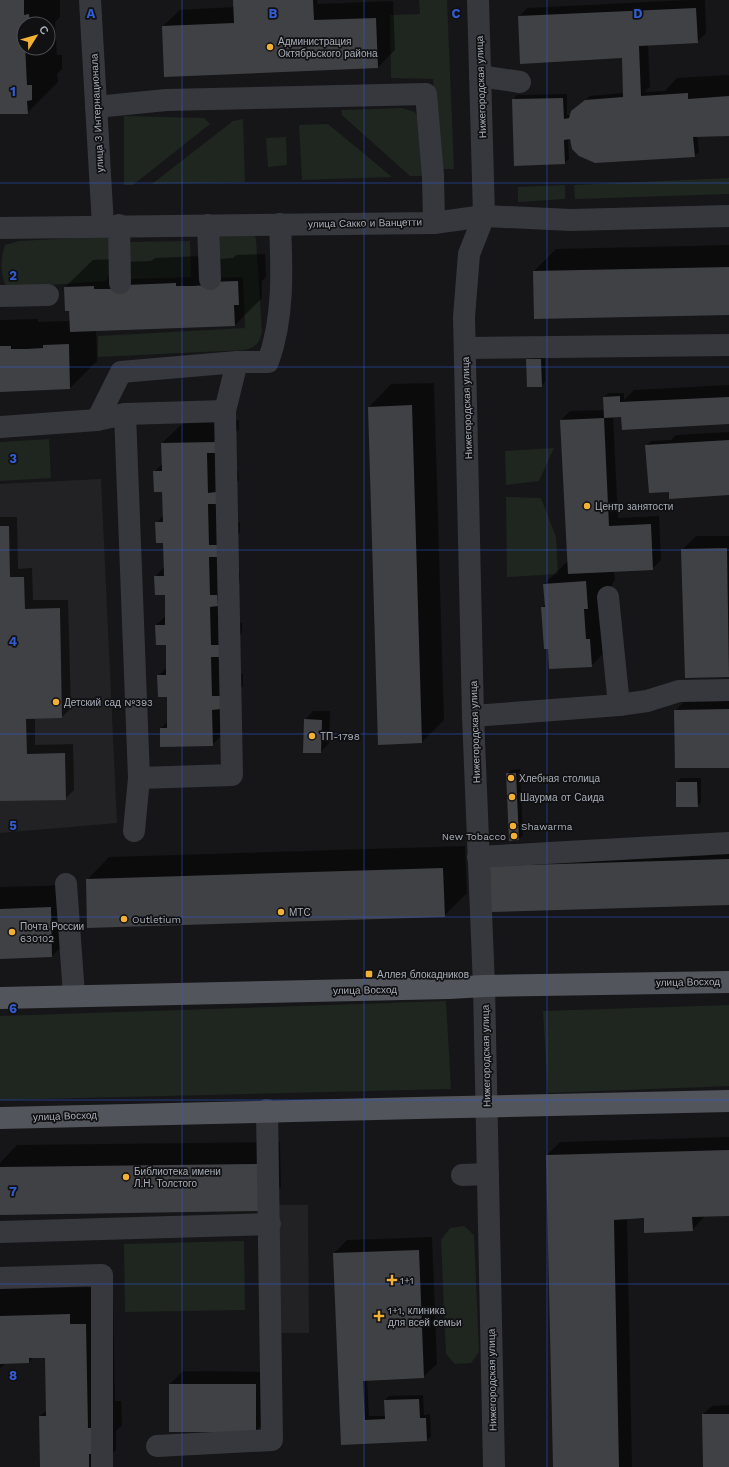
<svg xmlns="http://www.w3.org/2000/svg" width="729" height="1467" font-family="'Work Sans',sans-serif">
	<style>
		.built { fill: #222225 }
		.green { fill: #1e261f }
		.shadow { fill: #0007; fill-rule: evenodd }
		.building { fill: #404145 }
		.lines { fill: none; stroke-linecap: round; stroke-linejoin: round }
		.minor { stroke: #37383d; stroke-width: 22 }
		.major { stroke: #53555c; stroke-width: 22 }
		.grid { fill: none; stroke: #325cd3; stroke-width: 1; stroke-opacity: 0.55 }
		.poi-dot { fill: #f2b134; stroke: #111113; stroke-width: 1.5 }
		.labels { text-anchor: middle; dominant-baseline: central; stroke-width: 3.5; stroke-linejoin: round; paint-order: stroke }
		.poi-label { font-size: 10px; fill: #a8adb8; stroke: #111113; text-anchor: start }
		.street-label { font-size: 10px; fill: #a8adb8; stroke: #111113 }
		.grid-label { font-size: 13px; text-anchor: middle; font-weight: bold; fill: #325cd3; stroke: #111113; stroke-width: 3.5; stroke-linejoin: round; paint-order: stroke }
	</style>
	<rect width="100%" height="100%" fill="#161618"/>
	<g class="built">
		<polygon points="101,479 117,823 0,833 0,484"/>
		<polygon points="279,1205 308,1205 309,1333 281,1333"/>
	</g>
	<g class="green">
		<polygon points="419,0 447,0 454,169 440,169 433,79 391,78 390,15 420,14"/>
		<polygon points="402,108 415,112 420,122 425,176 410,176 342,115 341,110"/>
		<polygon points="124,116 204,118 210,124 133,185 124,185"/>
		<polygon points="243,119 245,182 152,184 233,121"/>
		<polygon points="328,124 392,177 302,180 299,125"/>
		<polygon points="286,137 287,165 268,167 266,138"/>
		<polygon points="729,178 729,194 575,199 574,185"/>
		<polygon points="565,185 565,199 518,202 518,187"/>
		<path d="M254 233 256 239 262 332C259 344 256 347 244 350L98 357V336L245 328 243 277 215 278 213 236Z"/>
		<path d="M108 236 111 271 106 281 7 288C0 275 0 259 5 245L19 241Z"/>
		<polygon points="190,241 191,277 130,279 129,242"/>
		<polygon points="49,439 51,478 0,481 0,442"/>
		<polygon points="554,448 539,481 506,485 505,451"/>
		<polygon points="506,497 541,498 556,537 558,574 507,577"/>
		<polygon points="446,1001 451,1089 0,1100 0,1016"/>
		<polygon points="729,1005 729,1086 548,1093 543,1011"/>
		<polygon points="464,1226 474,1235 479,1352 471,1363 455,1364 446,1354 441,1240 450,1228"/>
		<polygon points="244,1241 245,1310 125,1312 124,1244"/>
	</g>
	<g class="shadow">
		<path d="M0 0H60V17L55 22 57 55H62V69L57 74 58 82 27 113H0ZM24 24H48V48H24Z"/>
		<polygon points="234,0 317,0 318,4 393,1 395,50 378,67 165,76 163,26 180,10 234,7"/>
		<polygon points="687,0 705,0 706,33 697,42 648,45 650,87 644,92 665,91 677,78 729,75 729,134 697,135 699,152 694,156 568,138 569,159 564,163 513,100 517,95 567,94 567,115 571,115 577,107 590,96 624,93 623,57 519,17 527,8"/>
		<polygon points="729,245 729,314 534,271 556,249"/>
		<polygon points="265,254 266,277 262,281 262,298 235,325 96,330 97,361 70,388 0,391 0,320 38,319 38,322 68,321 70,319 65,287 93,260 121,259 121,262 151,261 155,258 203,256 220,259 233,258 236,255"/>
		<polygon points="532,355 545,355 545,382 541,386 528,359"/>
		<polygon points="434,383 444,720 422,742 379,744 369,407 391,384"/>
		<polygon points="729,385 729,423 622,415 613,416 618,518 659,516 661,560 652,569 614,571 615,580 612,584 613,612 619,638 591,666 549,648 542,608 546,604 544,584 569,560 561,420 570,411 605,410 604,397 609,393 624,393 624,400 634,390"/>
		<polygon points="239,420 239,429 229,439 230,470 238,470 239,480 230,489 231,523 240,522 240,533 231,542 232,573 240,572 240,583 232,590 233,623 242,623 242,633 233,642 234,674 243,674 243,686 234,695 235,722 212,745 161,728 168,721 168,696 158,676 167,667 167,644 156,625 166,616 166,594 156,594 156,576 165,566 164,542 156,523 164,515 163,491 154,472 163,463 162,443 185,421"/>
		<polygon points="729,432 729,494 670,491 646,446 651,441 671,440 676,435"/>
		<polygon points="0,517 17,517 18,569 32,568 33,600 68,600 71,708 62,717 35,717 35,745 73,744 74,790 65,799 0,800"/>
		<polygon points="696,536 729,536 729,676 686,677 682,550"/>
		<polygon points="729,701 729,767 675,711 684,702"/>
		<polygon points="313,711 330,711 329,743 321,752 305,720"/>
		<polygon points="520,769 523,835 519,839 507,774 511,770"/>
		<polygon points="681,778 701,778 701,802 697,806 677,782"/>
		<polygon points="729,837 729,904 491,866 513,843"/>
		<polygon points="465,846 467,893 444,916 87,880 109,857"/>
		<polygon points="73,885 74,934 52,956 0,958 0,887"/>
		<polygon points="729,1137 729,1215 705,1216 692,1230 645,1217 627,1218 632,1467 554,1467 547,1155 560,1142"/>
		<polygon points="280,1142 281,1187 259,1210 0,1214 0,1163 17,1145"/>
		<polygon points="432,1237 437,1364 423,1377 367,1380 369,1416 385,1416 385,1400 389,1396 423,1395 424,1415 430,1414 431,1436 427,1440 342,1444 334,1253 347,1240"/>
		<polygon points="97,1287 97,1297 113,1297 115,1401 121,1401 122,1425 116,1431 116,1450 99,1467 48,1467 40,1416 47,1410 46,1357 34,1357 29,1362 6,1363 0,1368 0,1289"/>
		<polygon points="183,1371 269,1372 269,1418 256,1431 170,1384"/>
		<polygon points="729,1405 729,1467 704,1467 703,1414 712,1406"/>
	</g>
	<g class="building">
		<polygon points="0,0 24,0 24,15 29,14 30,24 24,24 27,85 32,85 32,100 27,101 28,114 0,114"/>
		<polygon points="233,0 313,0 314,20 376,18 378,68 164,77 162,26 234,23"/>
		<polygon points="696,8 698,43 639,46 641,96 688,93 688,99 729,96 729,136 693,137 695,157 595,163 579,156 572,149 570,139 564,140 565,164 514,166 512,99 563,98 564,119 569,118 571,111 585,100 623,97 622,58 520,64 518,16"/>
		<polygon points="729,267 729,315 534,319 533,271"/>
		<polygon points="238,281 239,305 234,305 235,326 70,332 69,311 65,311 64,287 94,286 94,289 110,289 126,288 126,285 176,283 176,286 192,286 208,285 208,282"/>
		<polygon points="69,344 70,389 0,392 0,346 11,346 11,349 27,349 43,348 43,345"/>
		<polygon points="526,359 541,359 542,387 527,387"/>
		<polygon points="620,396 620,402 729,397 729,424 622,430 621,417 604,418 603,397"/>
		<polygon points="412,405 422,743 378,745 368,407"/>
		<polygon points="604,418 609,526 651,524 653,570 568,574 560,420"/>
		<polygon points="729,440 729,495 669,499 669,492 649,493 645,445"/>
		<polygon points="216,442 217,453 207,453 208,493 216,492 216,504 208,504 209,545 218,545 218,557 209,557 210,595 217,595 218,606 210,607 211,645 220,645 220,657 211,657 212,696 221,696 221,709 212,710 213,746 160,747 160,728 167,728 167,697 158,697 157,675 166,675 166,645 156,645 155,625 165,625 165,595 155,595 154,576 164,576 163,543 156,543 155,522 163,522 162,492 154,492 153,471 162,471 161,443"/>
		<polygon points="0,526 9,526 10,577 24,577 25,609 60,608 62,718 26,719 27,754 65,753 66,800 0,801"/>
		<polygon points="727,548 729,677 685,678 681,549"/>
		<polygon points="586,581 588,609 584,609 586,639 590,639 592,667 549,669 548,649 544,649 541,607 545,607 543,584"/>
		<polygon points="729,709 729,768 675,768 674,710"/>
		<polygon points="304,719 322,720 321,753 303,753"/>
		<polygon points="506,773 516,773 519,840 509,841"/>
		<polygon points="676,782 697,782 698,807 676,807"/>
		<polygon points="729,859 729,905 491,912 490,866"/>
		<polygon points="443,868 445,917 87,928 86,879"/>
		<polygon points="51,907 52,957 0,959 0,909"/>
		<polygon points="729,1150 729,1216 692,1217 693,1231 644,1233 644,1218 614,1220 619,1467 553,1467 546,1155"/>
		<polygon points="258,1164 259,1211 0,1215 0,1167"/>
		<polygon points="419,1250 424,1378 363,1381 365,1420 385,1419 384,1400 419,1399 420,1418 426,1418 427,1441 341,1445 333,1253"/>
		<polygon points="70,1314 70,1324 86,1324 88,1428 94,1428 95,1454 89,1454 89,1467 40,1467 39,1416 46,1416 45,1358 29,1358 29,1363 0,1364 0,1316"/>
		<rect x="169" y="1384" width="87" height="48"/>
		<polygon points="702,1414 729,1414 729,1467 703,1467"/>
	</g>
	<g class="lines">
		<g class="minor">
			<polyline points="90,0 103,226"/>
			<polyline points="478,0 484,216 469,254 464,317 473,716 484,986 494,1467"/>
			<polyline points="480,76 520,82"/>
			<polyline points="96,107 166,100 426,94 433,176 434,223"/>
			<polyline points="119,225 120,283"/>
			<polyline points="208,225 210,279"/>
			<polyline points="0,228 434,223 484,216 571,220 729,216"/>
			<polyline points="0,296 48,295"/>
			<polyline points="465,348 729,345"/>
			<polyline points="125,414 139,778 134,831"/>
			<path d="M97 420 121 372 237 362H268C284 318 282 270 280 224"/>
			<polyline points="0,427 97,420 125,414 225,411"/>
			<polyline points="619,705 647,701 679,691 729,690"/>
			<polyline points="473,716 619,705 608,597"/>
			<polyline points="139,778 232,775 225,411 237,362"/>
			<polyline points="478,857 729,843"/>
			<polyline points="66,884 74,995"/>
			<polyline points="462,1175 488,1174"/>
			<polyline points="0,1232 270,1224"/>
			<polyline points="0,1278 102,1275 102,1467"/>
			<polyline points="157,1446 272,1440 267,1110"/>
		</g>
		<g class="major">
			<polyline points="0,998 449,988 484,986 729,982"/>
			<path d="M0 1118C243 1111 486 1107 729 1101"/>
		</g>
	</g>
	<path class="grid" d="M182 0V1467M364 0V1467M547 0V1467M0 183H729M0 367H729M0 550H729M0 734H729M0 917H729M0 1100H729M0 1284H729"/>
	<g class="poi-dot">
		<circle cx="270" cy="47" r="4"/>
		<circle cx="587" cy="506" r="4"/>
		<circle cx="56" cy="702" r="4"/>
		<circle cx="312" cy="736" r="4"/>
		<circle cx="511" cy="778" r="4"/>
		<circle cx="512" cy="797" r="4"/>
		<circle cx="513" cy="826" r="4"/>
		<circle cx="514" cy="836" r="4"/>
		<circle cx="281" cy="912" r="4"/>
		<circle cx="124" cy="919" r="4"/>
		<circle cx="12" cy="932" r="4"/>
		<rect x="365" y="970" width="8" height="8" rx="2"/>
		<circle cx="126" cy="1177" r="4"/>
		<path d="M390 1274h4v4h4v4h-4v4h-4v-4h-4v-4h4z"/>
		<path d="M377 1310h4v4h4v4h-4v4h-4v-4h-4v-4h4z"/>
	</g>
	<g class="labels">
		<g class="poi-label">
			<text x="278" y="41">Администрация<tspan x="278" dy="12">Октябрьского района</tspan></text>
			<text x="595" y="506">Центр занятости</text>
			<text x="64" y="702">Детский сад №393</text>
			<text x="320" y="736">ТП-1798</text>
			<text x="519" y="778">Хлебная столица</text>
			<text x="520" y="797">Шаурма от Саида</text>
			<text x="521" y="826">Shawarma</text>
			<text x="506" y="836" text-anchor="end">New Tobacco</text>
			<text x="289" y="912">МТС</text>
			<text x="132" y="919">Outletium</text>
			<text x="20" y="926">Почта России<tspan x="20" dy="12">630102</tspan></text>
			<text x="377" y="974">Аллея блокадников</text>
			<text x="134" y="1171">Библиотека имени<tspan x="134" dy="12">Л.Н. Толстого</tspan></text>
			<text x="400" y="1280">1+1</text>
			<text x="388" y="1310">1+1, клиника<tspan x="388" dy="12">для всей семьи</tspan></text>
		</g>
		<g class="street-label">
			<text transform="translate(481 87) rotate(-92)">Нижегородская улица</text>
			<text transform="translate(97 113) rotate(-93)">улица 3 Интернационала</text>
			<text transform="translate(365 223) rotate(-1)">улица Сакко и Ванцетти</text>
			<text transform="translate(467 408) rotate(-92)">Нижегородская улица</text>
			<text transform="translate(475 732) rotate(-92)">Нижегородская улица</text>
			<text transform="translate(688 982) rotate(-1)">улица Восход</text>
			<text transform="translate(365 990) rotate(-1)">улица Восход</text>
			<text transform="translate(486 1056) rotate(-91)">Нижегородская улица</text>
			<text transform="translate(65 1116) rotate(-2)">улица Восход</text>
			<text transform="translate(492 1380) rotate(-91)">Нижегородская улица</text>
		</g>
	</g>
	<g class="grid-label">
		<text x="91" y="18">A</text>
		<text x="273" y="18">B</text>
		<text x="456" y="18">C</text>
		<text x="638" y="18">D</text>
		<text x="13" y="96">1</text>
		<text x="13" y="280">2</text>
		<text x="13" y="463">3</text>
		<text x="13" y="646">4</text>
		<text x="13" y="830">5</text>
		<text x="13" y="1013">6</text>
		<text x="13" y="1196">7</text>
		<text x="13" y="1380">8</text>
	</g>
	<g transform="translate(36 36) rotate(53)"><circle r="19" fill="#111113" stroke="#4d4f55"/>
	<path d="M0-3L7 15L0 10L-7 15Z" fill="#f2b134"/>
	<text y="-6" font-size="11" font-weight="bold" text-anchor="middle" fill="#a8adb8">С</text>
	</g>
</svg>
